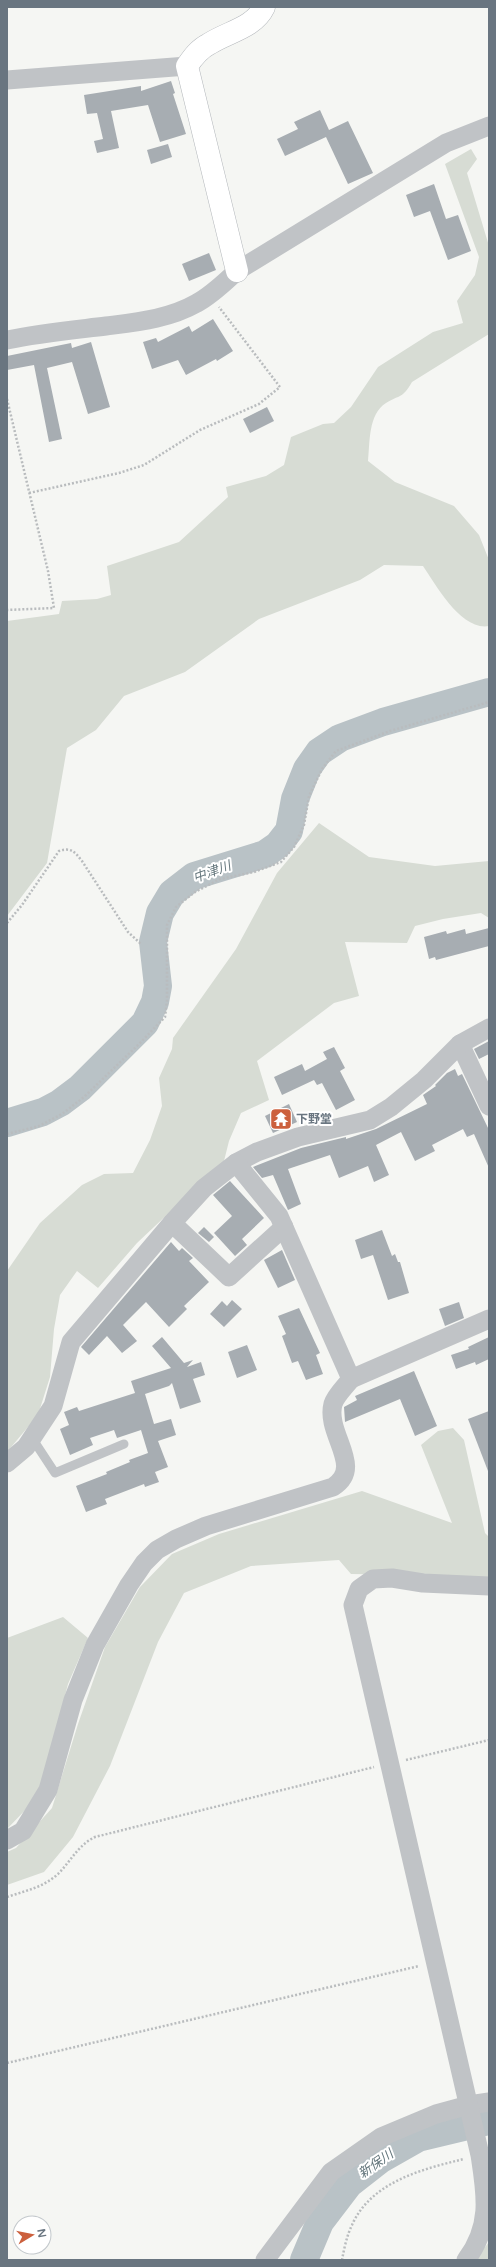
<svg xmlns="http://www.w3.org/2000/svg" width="496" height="2267" font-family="'Varela Round','Noto Sans JP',sans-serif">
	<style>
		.green { fill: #d7dcd4 }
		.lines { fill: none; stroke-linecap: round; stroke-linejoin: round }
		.river { stroke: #b9c2c6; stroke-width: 28 }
		.building { fill: #a7adb2 }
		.secondary-casing { stroke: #b4b8bc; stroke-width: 23 }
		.path { stroke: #b9bcbe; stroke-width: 2.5; stroke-dasharray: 2 2; stroke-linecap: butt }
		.lane { stroke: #c0c3c6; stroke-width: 9 }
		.street { stroke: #c0c3c6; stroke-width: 19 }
		.secondary { stroke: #fff; stroke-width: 22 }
		.labels { text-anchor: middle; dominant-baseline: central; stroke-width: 4; stroke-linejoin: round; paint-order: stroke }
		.poi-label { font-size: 12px; font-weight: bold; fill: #697580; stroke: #fff; text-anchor: start }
		.water-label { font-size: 13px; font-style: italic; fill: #64767c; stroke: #fff }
	</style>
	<rect width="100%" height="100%" fill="#f5f6f3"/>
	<g class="green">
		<path d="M471 149 477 159 467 173 489 246V334L412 382C402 399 401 394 386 403 368 414 370 443 368 461L395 482 454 506 479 535 489 560V626C461 631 436 585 423 566L384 565 360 580 259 619 185 672 124 696 96 730 67 748 47 863 7 916V621L59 614 62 601 97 599 111 595 107 566 179 542 228 497 226 487 266 476 284 465 291 437 323 424 334 423 351 407 378 367 433 332 463 323 457 301 475 275 479 257 445 164Z"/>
		<polygon points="319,823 369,857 435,866 489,861 489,918 481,913 443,919 415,926 407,943 345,942 359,996 334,1003 257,1061 269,1100 241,1113 229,1141 224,1161 137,1243 98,1288 77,1271 60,1295 54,1329 50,1377 38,1415 7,1452 7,1271 40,1223 82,1185 104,1174 133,1173 150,1140 162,1106 159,1078 172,1049 173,1038 236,949 277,873"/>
		<polygon points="453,1428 464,1440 485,1533 489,1537 489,1581 418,1575 351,1574 339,1560 251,1566 184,1593 158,1642 110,1766 73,1837 44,1872 7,1885 7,1852 16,1848 52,1808 78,1724 105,1647 140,1587 172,1554 219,1534 362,1491 452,1523 421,1445 438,1431"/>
		<polygon points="63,1617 88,1638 68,1684 43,1780 31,1804 7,1829 7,1638"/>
		<polygon points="489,2242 489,2260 475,2260"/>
	</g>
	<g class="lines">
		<g class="river">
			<polyline points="7,1123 43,1112 60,1103 80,1088 145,1023 155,1002 158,986 153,942 160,913 172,893 194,876 265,854 278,845 289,831 295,799 307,769 319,752 340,738 383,722 489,692"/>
			<polyline points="304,2260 320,2222 349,2184 381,2159 418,2138 489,2121"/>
		</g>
	</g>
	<g class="building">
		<polygon points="171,81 175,93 173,94 186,134 160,142 148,105 111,111 119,148 97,153 94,141 103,139 97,113 87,114 84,95 141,86 141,91"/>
		<polygon points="320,110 329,130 348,121 373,173 348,184 326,137 285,156 277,139 298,129 294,122"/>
		<polygon points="168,144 172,157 151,164 147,150"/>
		<polygon points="434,184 446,219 458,215 471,251 448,260 430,211 414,217 406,195"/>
		<polygon points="209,253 216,270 189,281 182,264"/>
		<polygon points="213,319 233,351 217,361 216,359 186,375 178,360 152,369 143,342 156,338 158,342 189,326 192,332"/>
		<polygon points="91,342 110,407 88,414 72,362 47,368 62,439 49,442 34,365 7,370 7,356 71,343 72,348"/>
		<polygon points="267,407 274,421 250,433 243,419"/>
		<polygon points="489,928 489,946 436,960 435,957 429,959 424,937 446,931 447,934 465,929 466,934"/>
		<polygon points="489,1041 489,1054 479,1059 474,1049"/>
		<polygon points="334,1047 345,1068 340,1071 355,1100 336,1110 322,1083 317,1085 314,1080 282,1095 274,1077 302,1064 305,1071 327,1059 323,1052"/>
		<polygon points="455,1069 458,1076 462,1074 489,1130 489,1168 474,1134 467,1137 463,1129 432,1145 435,1151 415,1161 401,1132 376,1145 389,1175 374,1182 368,1166 339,1178 330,1155 288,1169 301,1204 288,1210 273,1175 262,1178 253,1167 301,1148 346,1137 346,1139 376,1129 427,1104 423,1095 436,1086 435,1085 447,1073"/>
		<polygon points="289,1104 297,1122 273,1133 265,1116"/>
		<polygon points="230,1181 264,1218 242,1239 247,1245 235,1256 214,1233 232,1216 213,1195"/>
		<polygon points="204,1227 214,1237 209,1242 198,1233"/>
		<polygon points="382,1230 392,1256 395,1254 398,1262 400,1262 409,1293 388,1300 373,1255 361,1259 355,1240"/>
		<polygon points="171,1242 179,1251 182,1248 193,1258 189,1261 209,1282 184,1306 187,1309 169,1327 146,1302 123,1325 137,1341 122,1353 107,1336 89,1355 81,1347"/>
		<polygon points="282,1250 295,1280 278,1288 264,1260"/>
		<polygon points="232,1300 242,1309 224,1327 210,1314 222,1301 227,1306"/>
		<polygon points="459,1302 464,1318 445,1326 439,1309"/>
		<polygon points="299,1308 320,1353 316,1355 323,1374 306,1380 298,1361 292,1363 282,1336 286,1334 278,1316"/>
		<polygon points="162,1337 184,1363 193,1360 187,1367 201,1362 205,1375 193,1379 201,1402 180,1409 172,1383 169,1386 145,1394 154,1424 171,1419 176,1435 158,1441 168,1467 155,1472 159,1482 145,1487 144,1484 105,1499 107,1504 86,1512 76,1486 107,1474 106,1472 130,1462 129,1460 148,1453 141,1430 117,1438 114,1430 90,1438 93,1445 70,1455 60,1429 69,1425 64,1412 77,1407 79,1411 135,1393 131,1381 171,1368 152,1346"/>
		<polygon points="489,1337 489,1359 476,1365 475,1362 456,1369 451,1355 469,1349 468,1347"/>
		<polygon points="247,1345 257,1370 237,1378 228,1352"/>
		<polygon points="414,1371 437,1426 415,1436 400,1399 345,1422 344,1407 357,1400 355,1396"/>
		<polygon points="489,1411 489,1471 488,1471 468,1419"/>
	</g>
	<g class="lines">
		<g class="secondary-casing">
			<path id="secondary" d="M237 271 187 66C193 57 199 49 209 44 227 32 254 28 264 7"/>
		</g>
		<g class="path">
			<polyline points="7,399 48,571 54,608 7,610"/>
			<polyline points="29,493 119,473 144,465 200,430 259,404 280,387 219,307"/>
			<path d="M7 923 22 905 59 851C71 847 75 852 82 861L128 932 141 944"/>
			<polyline points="7,1134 39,1126 62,1114 84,1097 140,1043 165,1017 167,1001 167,925 176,907 195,892 220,879 254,872 281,862 294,847 304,825 309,796 322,769 336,751 390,731 489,702"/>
			<polyline points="406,1760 489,1740"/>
			<path d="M7 1897C25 1891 44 1887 58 1874 71 1861 78 1845 95 1837L374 1767"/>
			<polyline points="7,2063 419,1966"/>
			<path d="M342 2260C344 2249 347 2235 352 2225 371 2182 422 2169 464 2159"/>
		</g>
		<polyline class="lane" points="32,1438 55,1473 124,1444"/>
		<g class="street">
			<polyline points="7,80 187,66"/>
			<path d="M7 340C40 333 73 330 106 326 137 322 169 319 197 303 212 295 225 282 237 271L446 143 489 126"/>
			<polyline points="460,1044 489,1106"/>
			<polyline points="172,1223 229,1277 284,1227"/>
			<polyline points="351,1379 489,1319"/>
			<polyline points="7,1463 26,1447 53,1406 71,1342 172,1223 204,1188 236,1163 257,1152 298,1137 370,1120 391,1107 424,1080 460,1044 489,1028"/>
			<path d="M7 1840 23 1831 48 1790 73 1700 95 1645 129 1585 144 1563 157 1550 176 1539 206 1526 333 1487C365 1467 325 1434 333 1404 336 1395 345 1387 351 1379L279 1216 236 1163"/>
			<polyline points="265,2260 331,2172 381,2137 436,2114 469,2105 489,2102"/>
			<path d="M466 2260C492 2226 486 2194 480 2155L353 1605 359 1589 373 1579 392 1578 423 1583 489 1586"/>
		</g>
		<use href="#secondary" class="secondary"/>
	</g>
	<defs>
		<g id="temple-square" transform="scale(1.15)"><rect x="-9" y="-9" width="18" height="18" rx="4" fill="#cc603d" stroke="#fff"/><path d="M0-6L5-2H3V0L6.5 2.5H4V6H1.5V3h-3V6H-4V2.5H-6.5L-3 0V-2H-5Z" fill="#fff"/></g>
	</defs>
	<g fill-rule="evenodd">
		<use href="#temple-square" x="281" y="1119"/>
	</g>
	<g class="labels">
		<g class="poi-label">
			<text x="296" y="1119">下野堂</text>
		</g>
		<g class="water-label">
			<text transform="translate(212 872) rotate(-20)">中津川</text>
			<text transform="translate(376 2164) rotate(-35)">新保川</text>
		</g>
	</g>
	<rect width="496" height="2267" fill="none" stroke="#697580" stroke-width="16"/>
	<g transform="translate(32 2235) rotate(80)"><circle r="19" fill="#ffffff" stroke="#c3c8cc"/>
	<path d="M0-3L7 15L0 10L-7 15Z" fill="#cc603d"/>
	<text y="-6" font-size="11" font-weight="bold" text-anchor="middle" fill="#697580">N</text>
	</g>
</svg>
